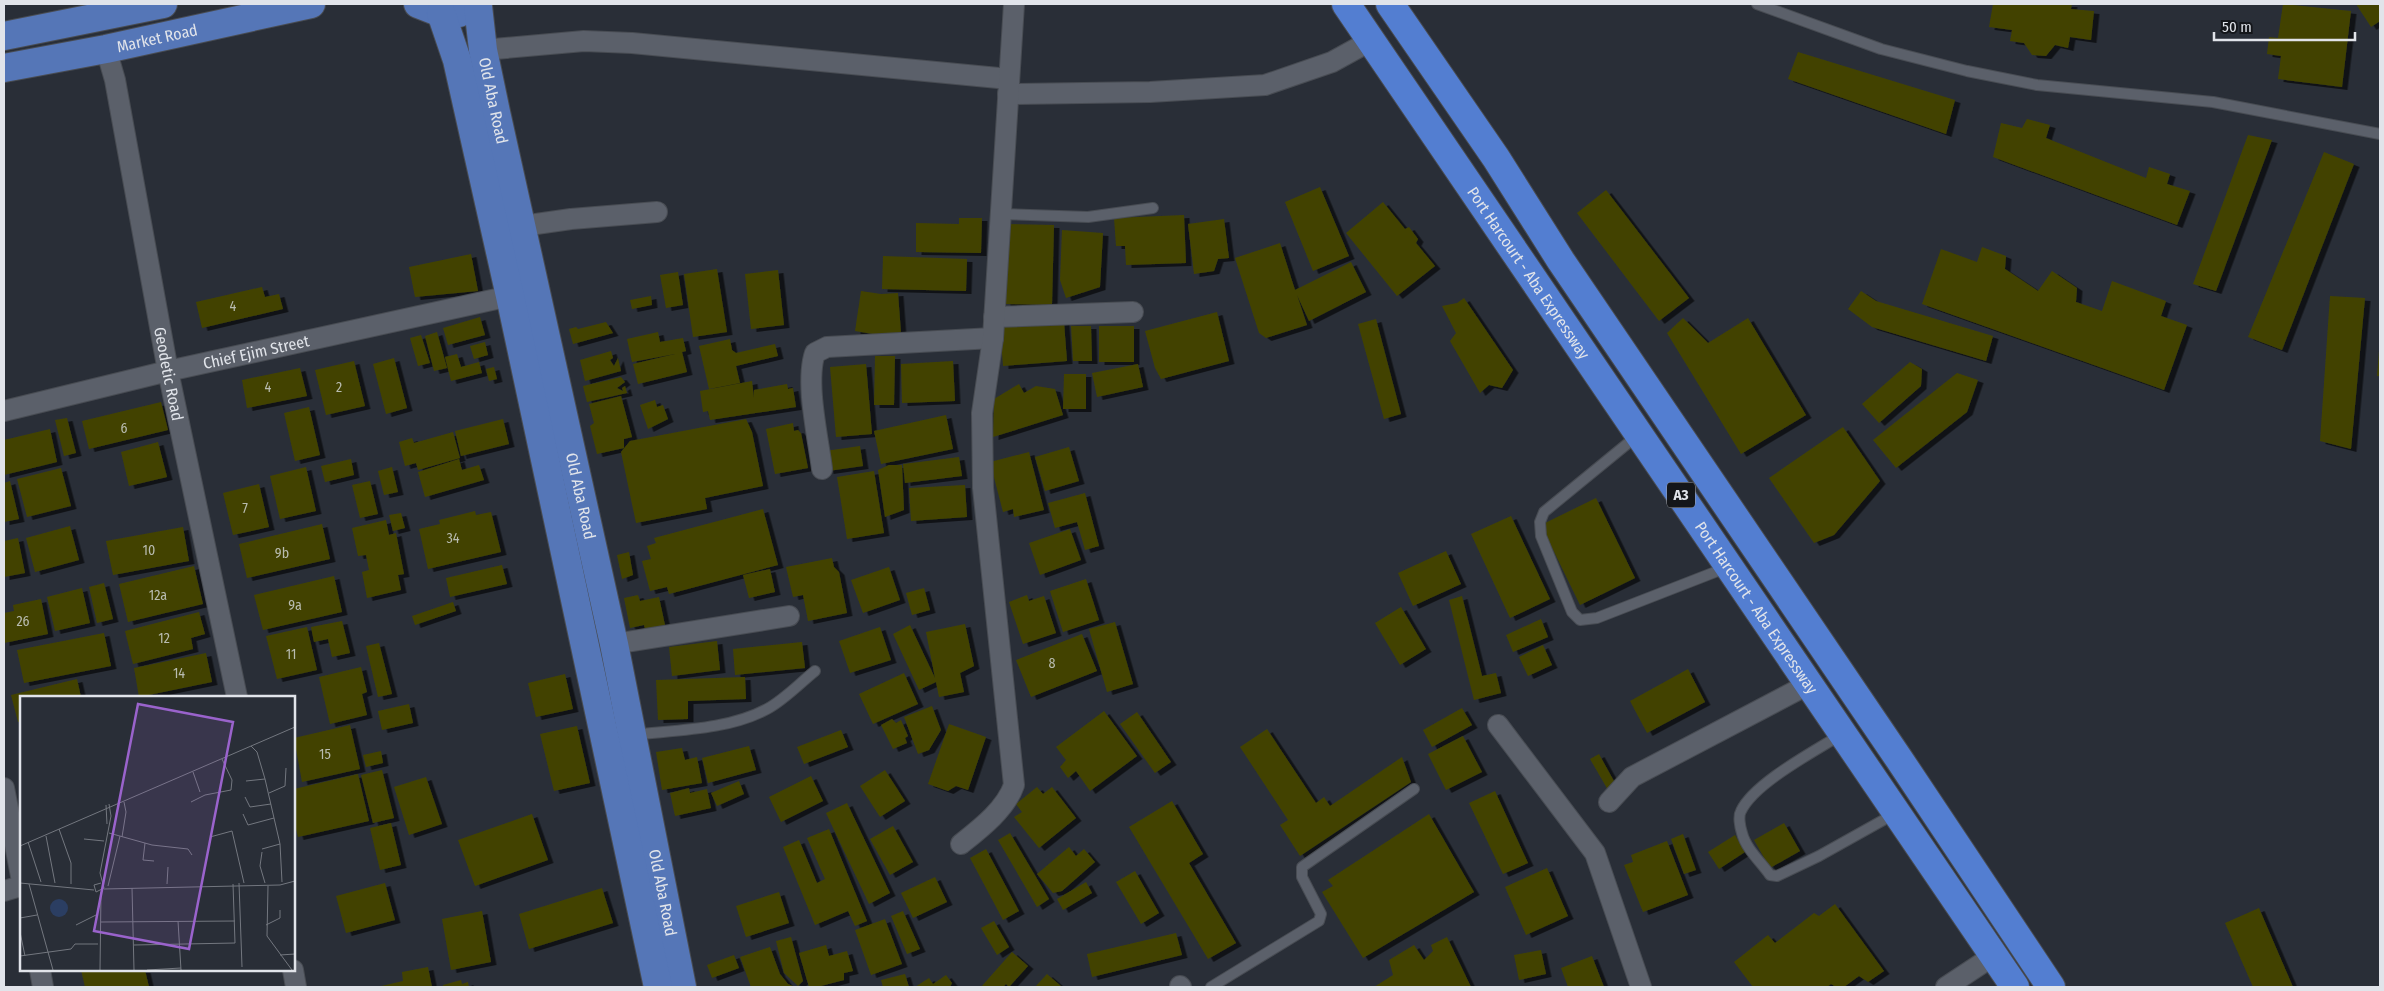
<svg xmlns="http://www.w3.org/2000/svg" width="2384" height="991" font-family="'Fira Sans Condensed',sans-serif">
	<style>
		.building { fill: #424300; filter: url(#shadow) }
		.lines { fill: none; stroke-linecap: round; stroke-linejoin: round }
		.service-casing { stroke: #484c53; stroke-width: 12 }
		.minor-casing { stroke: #484c53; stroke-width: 22 }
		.primary-casing { stroke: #484c53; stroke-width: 30 }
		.trunk-casing { stroke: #484c53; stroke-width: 30 }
		.service { stroke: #5b606a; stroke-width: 10 }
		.minor { stroke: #5b606a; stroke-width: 20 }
		.primary { stroke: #5576b7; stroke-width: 28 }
		.trunk { stroke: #537ed1; stroke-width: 28 }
		.labels { text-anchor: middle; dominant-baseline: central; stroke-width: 4; stroke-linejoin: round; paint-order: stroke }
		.number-label { font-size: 14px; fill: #b9bcb0 }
		.shield { fill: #14161a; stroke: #a4a6ac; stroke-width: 1 }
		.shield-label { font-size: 15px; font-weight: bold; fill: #e1e4ea }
		.street-label { font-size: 16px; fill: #e1e4ea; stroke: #14161a }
		.inset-road { fill: none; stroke: #73777f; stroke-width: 1 }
		.view { fill: #9a63cc; fill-opacity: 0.15; stroke: #9a63cc; stroke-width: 2.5 }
		.inset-edge { fill: none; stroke: #e1e4ea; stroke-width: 2.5 }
	</style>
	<defs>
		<filter id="shadow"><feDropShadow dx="5.5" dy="3" stdDeviation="0" flood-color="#0009"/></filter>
	</defs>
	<rect width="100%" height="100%" fill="#292e37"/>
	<g class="building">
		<polygon points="1993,4 2072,4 2071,9 2094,11 2091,40 2070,37 2068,48 2055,45 2046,56 2032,55 2024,43 2010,41 2012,30 1989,27"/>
		<polygon points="2283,4 2351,11 2342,87 2278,79 2281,56 2267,54 2269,37 2278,38"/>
		<polygon points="2356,4 2380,4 2380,21 2371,27"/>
		<polygon points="1798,52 1955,100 1946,134 1788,79"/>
		<polygon points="2027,119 2050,125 2046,138 2146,178 2149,167 2170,174 2167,184 2190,191 2177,225 1993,157 2001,123 2022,128"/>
		<polygon points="2248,135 2272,140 2216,291 2193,284"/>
		<polygon points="2324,152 2354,164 2282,350 2248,337"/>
		<polygon points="1320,187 1349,256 1313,271 1285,202"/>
		<polygon points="1606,190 1689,298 1659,321 1577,213"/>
		<polygon points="1383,202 1405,229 1409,227 1418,239 1416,243 1435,266 1397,296 1346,233"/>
		<polygon points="1184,215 1186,263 1126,265 1125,246 1116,246 1114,218"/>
		<polygon points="959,218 982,218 981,253 916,252 916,223 959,224"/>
		<polygon points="1224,219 1229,258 1218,259 1214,271 1194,274 1188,224"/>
		<polygon points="1007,224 1054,225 1052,305 1005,304"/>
		<polygon points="1062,230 1103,233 1100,287 1066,298 1060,280"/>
		<polygon points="1280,243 1295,290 1351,262 1366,292 1309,321 1297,295 1307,325 1266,338 1259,333 1235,258"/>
		<polygon points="1982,247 2006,256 2005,269 2038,291 2052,271 2077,288 2076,302 2102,311 2112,281 2166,301 2161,316 2187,325 2164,390 1922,304 1941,249 1977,262"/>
		<polygon points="471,254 478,291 415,297 409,267"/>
		<polygon points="883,256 967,259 966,291 882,289"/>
		<polygon points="717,269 727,332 693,337 684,274"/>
		<polygon points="778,270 784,325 751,329 745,274"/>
		<polygon points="678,272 683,305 666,308 660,275"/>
		<polygon points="262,287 265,297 279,294 283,309 202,328 196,302"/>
		<polygon points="861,291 881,294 898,293 901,333 879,335 855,331"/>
		<polygon points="1861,291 1876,301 1993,336 1986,361 1872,327 1848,309"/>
		<polygon points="651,296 652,305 632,309 630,300"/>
		<polygon points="2330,296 2365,298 2351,449 2320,441"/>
		<polygon points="1464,298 1513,370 1502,388 1489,385 1480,393 1450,341 1456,333 1442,306 1457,303"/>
		<polygon points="1217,312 1229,361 1161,379 1155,368 1145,331"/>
		<polygon points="480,317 485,335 448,345 443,328"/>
		<polygon points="1683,318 1708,343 1748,318 1806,415 1741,454 1667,333"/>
		<polygon points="1376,319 1401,414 1384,419 1358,324"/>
		<polygon points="606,322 613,333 573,344 569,329 576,327 578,329"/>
		<polygon points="1064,322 1067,361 1003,366 1000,327"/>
		<polygon points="1071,326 1091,326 1092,361 1073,361"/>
		<rect x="1099" y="326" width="35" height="36"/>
		<polygon points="437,332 447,368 434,371 425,336"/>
		<polygon points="658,332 660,342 683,338 686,351 682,352 687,372 638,384 633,364 675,354 632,362 627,339"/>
		<polygon points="421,335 430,363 418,366 410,338"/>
		<polygon points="730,339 732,350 736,353 775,344 778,356 736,366 740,383 709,389 699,346"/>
		<polygon points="485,342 488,355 474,359 470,346"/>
		<polygon points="611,351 613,358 610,360 614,366 618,358 621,371 585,381 580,360"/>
		<polygon points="2379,351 2380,351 2380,376 2377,376"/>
		<polygon points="457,354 461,367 479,362 482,373 451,381 445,357"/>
		<polygon points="875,356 895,356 894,405 874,405"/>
		<polygon points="394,358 407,408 386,414 373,364"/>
		<polygon points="354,361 365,406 326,415 315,370"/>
		<polygon points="953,361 955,401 902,403 901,364"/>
		<polygon points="1910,362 1922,369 1921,386 1879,423 1862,404"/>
		<polygon points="866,364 872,434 836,437 830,367"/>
		<polygon points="1138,364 1143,387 1097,397 1092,373"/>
		<polygon points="494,367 497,379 489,381 486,369"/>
		<polygon points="300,368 307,396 247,408 242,380"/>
		<polygon points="1957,373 1978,380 1967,412 1896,468 1873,440"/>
		<polygon points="1064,374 1086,374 1086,409 1063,409"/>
		<polygon points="621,377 625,382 617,388 623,391 622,388 625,386 627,393 587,402 583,386"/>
		<polygon points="752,381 754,398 754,390 787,384 788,389 793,388 796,407 710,420 708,411 703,412 700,391"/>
		<polygon points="1019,384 1024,393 1036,386 1055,389 1063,415 993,437 994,399"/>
		<polygon points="621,396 632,437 624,439 624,448 597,454 590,426 594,423 589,404"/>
		<polygon points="655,400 657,407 663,405 668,419 648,429 640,405"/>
		<polygon points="161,402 168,430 89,449 82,421"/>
		<polygon points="309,407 320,455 295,461 284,413"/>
		<polygon points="946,415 953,449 881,464 874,431"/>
		<polygon points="67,418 76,453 64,456 55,420"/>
		<polygon points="503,419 509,444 461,456 455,431"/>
		<polygon points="746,419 752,432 763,486 705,498 707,509 636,523 621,452 630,441"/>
		<polygon points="793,423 794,431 798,430 801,433 808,468 775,474 766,429"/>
		<polygon points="1843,427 1880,481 1834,535 1814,543 1769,478"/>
		<polygon points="50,429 57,462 4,475 4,440"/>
		<polygon points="453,432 460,458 418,470 416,463 405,466 399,442 412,438 414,443"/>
		<polygon points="158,442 167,477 129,486 121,452"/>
		<polygon points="860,446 863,466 828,471 825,451"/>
		<polygon points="1069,447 1079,481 1045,491 1035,457"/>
		<polygon points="1029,452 1044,510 1014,517 1013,509 1003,512 990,462"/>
		<polygon points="959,457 962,476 905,483 903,464"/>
		<polygon points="351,459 354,475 325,482 321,466"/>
		<polygon points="459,459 462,470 479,465 484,480 425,497 418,472"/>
		<polygon points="889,465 902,465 904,510 885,517 878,470"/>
		<polygon points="306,467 316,511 280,519 270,476"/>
		<polygon points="392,467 398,492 384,495 378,471"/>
		<polygon points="61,468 71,506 27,517 17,479"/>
		<polygon points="874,471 884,533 847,539 837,477"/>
		<polygon points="10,481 19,519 4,522 4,483"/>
		<polygon points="370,481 378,514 360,518 352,485"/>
		<polygon points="259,484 269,527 233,535 223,493"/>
		<polygon points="965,485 967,517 911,521 909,488"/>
		<polygon points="1085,493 1099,546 1085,550 1077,522 1055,528 1048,503"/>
		<polygon points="1596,498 1635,578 1580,605 1541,525"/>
		<polygon points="763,509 778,565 669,594 667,587 650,591 642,561 651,559 647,546 656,543 654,538"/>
		<polygon points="475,511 476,515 491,512 501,552 428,569 419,529 440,524 439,520"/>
		<polygon points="401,513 405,528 393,531 389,515"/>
		<polygon points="1511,516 1550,599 1510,618 1471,534"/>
		<polygon points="386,520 389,535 396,533 404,574 398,575 401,590 367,598 362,572 369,570 366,555 358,556 352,528"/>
		<polygon points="322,524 330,559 247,578 239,544"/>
		<polygon points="70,526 79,560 35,572 26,538"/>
		<polygon points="183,527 189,561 113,575 106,541"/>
		<polygon points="1070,529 1081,560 1040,575 1029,543"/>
		<polygon points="18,538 25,573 4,577 4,541"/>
		<polygon points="1446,551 1461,584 1413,606 1398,573"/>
		<polygon points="629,552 633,575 622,579 617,555"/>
		<polygon points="832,558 834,567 839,572 847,613 808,621 803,595 793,597 786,567"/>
		<polygon points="502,565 507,584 450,597 446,578"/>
		<polygon points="194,566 203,604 128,622 119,584"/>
		<polygon points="889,567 900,600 863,613 851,580"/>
		<polygon points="770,569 775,592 749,598 743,575"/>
		<polygon points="334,576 342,612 263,630 254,595"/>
		<polygon points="1086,579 1099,620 1063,632 1050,591"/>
		<polygon points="104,583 113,619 97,623 89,587"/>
		<polygon points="82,588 90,623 55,631 47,597"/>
		<polygon points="924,588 930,610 912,615 906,593"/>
		<polygon points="638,595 640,601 659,597 665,625 645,629 644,625 630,628 624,598"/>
		<polygon points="1027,595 1029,601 1044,596 1056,633 1023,644 1009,602"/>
		<polygon points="1462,596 1482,676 1496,673 1501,693 1474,700 1449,600"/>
		<polygon points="41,599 48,634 4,643 4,613 14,611 13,605"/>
		<polygon points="453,602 456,611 415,625 412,616"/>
		<polygon points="1401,607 1426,649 1400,665 1375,623"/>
		<polygon points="199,612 205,634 191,638 193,649 133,664 125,631"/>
		<polygon points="1541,619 1548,637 1513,652 1506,635"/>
		<polygon points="342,621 350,653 332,657 328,639 314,642 311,627"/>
		<polygon points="1115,622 1133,684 1107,692 1089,629"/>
		<polygon points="965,624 974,666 960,673 964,692 939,697 936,682 919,690 893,634 910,625 935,678 926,632"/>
		<polygon points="307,627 317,670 277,679 266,636"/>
		<polygon points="880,627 891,660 850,673 839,641"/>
		<polygon points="104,633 111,666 24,683 17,650"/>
		<polygon points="1082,634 1097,671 1031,697 1016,660"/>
		<polygon points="717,641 720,670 672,676 669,647"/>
		<polygon points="802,642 805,668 735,675 733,649"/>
		<polygon points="379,643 392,694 378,697 366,646"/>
		<polygon points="1543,645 1552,665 1528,676 1519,657"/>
		<polygon points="206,653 212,682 139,697 134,668"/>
		<polygon points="361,667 367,692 362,694 367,715 330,724 319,677"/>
		<polygon points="1688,669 1705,702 1647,733 1630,701"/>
		<polygon points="904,673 918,704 873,724 859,694"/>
		<polygon points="565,674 573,709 536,717 528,683"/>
		<polygon points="745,677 746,699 688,701 688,719 658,720 656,680"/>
		<polygon points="77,679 81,697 21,697 21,721 18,722 11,695"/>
		<polygon points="409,704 413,723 382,730 378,711"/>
		<polygon points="932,706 941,730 929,750 918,754 904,717"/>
		<polygon points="1462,708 1472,725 1432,747 1423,730"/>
		<polygon points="1104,711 1137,756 1090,791 1076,771 1068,778 1060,767 1066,760 1056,747"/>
		<polygon points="1137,712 1171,762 1155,773 1120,724"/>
		<polygon points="892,719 896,723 901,720 908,736 905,738 907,743 893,749 881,725"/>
		<polygon points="949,724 986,737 968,790 956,786 948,791 928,784"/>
		<polygon points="350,725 360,769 302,782 294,738"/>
		<polygon points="577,726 590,783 554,791 540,734"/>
		<polygon points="1267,729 1316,803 1324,797 1330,806 1402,757 1411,782 1300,856 1280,825 1288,820 1240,747"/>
		<polygon points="841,730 848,747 804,764 797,747"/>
		<polygon points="1463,736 1482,772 1446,790 1428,754"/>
		<polygon points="749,746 756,770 708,783 702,758"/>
		<polygon points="682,748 685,760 697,757 702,783 662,790 656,752"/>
		<polygon points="381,751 383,763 366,767 363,755"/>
		<polygon points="1599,754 1615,783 1608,790 1590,759"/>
		<polygon points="382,770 394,818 373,823 361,775"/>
		<polygon points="885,770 905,801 880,817 860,786"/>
		<polygon points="358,774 369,821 298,837 294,821 294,789"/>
		<polygon points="811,776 823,801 781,822 769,797"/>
		<polygon points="426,777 442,824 409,835 394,787"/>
		<polygon points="739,781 744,794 717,806 711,793"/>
		<polygon points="1037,787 1043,794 1052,787 1076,818 1039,848 1014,817 1022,812 1016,804"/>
		<polygon points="689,788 690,793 707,789 711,808 675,816 670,793"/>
		<polygon points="1495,791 1528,863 1503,874 1469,803"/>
		<polygon points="1172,801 1203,854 1189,863 1236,943 1208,959 1129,827"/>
		<polygon points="847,803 890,893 869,904 826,813"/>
		<polygon points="532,814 548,860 475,886 458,840"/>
		<polygon points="1429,814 1474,892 1363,958 1322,892 1333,886 1328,880"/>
		<polygon points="391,823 401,865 380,870 370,828"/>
		<polygon points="1784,823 1800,851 1770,868 1754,840"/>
		<polygon points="893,826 913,862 890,875 870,839"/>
		<polygon points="829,829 867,921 855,926 848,911 815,925 783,847 799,840 817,883 825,879 807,838"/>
		<polygon points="1010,833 1049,899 1037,907 998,840"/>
		<polygon points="1683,834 1696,870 1684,874 1671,839"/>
		<polygon points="1735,835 1745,852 1719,869 1708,852"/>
		<polygon points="1667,841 1688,895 1643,912 1624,865 1633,862 1631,855"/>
		<polygon points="1069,847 1076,856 1084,849 1095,862 1062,891 1053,893 1037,874"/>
		<polygon points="986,849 1019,911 1003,920 970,858"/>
		<polygon points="1547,868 1568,916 1526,935 1505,887"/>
		<polygon points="1135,871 1159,913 1141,924 1116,882"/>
		<polygon points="935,877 947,902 913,918 901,893"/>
		<polygon points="1086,882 1092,893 1063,910 1057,899"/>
		<polygon points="385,883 395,920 346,933 336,896"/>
		<polygon points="602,888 613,923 529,949 519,914"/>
		<polygon points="779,892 789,923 746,937 736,906"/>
		<polygon points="1835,904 1884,971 1868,982 1859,976 1844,987 1836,987 1831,984 1827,987 1786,987 1784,986 1753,987 1734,962 1768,935 1775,943 1814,913 1819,916"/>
		<polygon points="2259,908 2293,987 2253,987 2225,923"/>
		<polygon points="482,911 491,962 451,970 442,919"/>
		<polygon points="903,911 920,949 907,954 891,916"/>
		<polygon points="885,919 902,964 871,975 855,930"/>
		<polygon points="994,921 1009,947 997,955 981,928"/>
		<polygon points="1176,933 1182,955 1092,977 1087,954"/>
		<polygon points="791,937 803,981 798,986 784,973 776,941"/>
		<polygon points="1447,937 1471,987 1374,987 1393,975 1389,960 1414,945 1424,960 1433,951 1431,945"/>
		<polygon points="826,945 829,956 847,951 853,971 844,973 844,980 817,987 809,987 799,953"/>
		<polygon points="770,947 780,974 788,984 795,987 751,987 740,957"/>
		<polygon points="1541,950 1546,974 1519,980 1514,955"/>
		<polygon points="1012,952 1028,966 1009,987 1006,984 1003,987 981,987"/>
		<polygon points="734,955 739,968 712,978 707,965"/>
		<polygon points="1592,956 1604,987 1568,987 1561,968"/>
		<polygon points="428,967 432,987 377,987 403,981 402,972"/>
		<polygon points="81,970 145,970 149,987 85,987"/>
		<polygon points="905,974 909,987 883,987 881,980"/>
		<polygon points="1047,974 1062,987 1035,987"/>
		<polygon points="946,975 952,983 950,987 915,987 929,978 933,984"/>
		<polygon points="461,980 462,984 468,982 469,987 443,987 443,985"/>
	</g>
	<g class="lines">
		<g class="service-casing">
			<g id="service">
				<polyline points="1757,4 1881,49 1967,71 2037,85 2213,102 2380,134"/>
				<polyline points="1000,214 1088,217 1153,208"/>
				<polyline points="1638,435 1544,512 1540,522 1541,536 1572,612 1580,620 1597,618 1728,567"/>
				<path d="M1842 734C1815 751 1754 783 1741 811 1738 816 1740 827 1742 833 1746 849 1761 862 1770 875L1777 876 1819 856 1896 813"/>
				<path d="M633 735C676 730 728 730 767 709 784 700 800 683 815 671"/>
				<polyline points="1211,987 1319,921 1321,914 1302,877 1302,867 1414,789"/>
			</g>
		</g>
		<g class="minor-casing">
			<g id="minor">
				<path id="s1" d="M106 49 115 80 168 371 237 697"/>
				<polyline points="483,50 584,41 632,43 1009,79"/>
				<polyline points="1008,94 1150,92 1265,85 1332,62 1372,40"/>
				<polyline points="522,226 571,219 657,212"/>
				<polyline points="994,317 1133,312"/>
				<path id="s2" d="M4 411 168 371 510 296"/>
				<path d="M822 469C818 437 805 382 815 353L827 347 993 338"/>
				<polyline points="614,644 789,616"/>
				<polyline points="1498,725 1595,853 1641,987"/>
				<polyline points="4,788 21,876"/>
				<polyline points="1609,802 1632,777 1809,684"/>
				<path d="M961 844C980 829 1006 809 1014 785L983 488 982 413 993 338 1014 4"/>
				<polyline points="4,891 21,886"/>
				<polyline points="40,970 43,987"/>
				<polyline points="293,970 296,987"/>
				<polyline points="1180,986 1181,987"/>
				<polyline points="1946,987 1993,956"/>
			</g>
		</g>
		<g class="primary-casing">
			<g id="primary">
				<polyline points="418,4 441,13 459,13"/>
				<path id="s3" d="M478 6 483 50 496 112 614 644 682 987"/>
				<polyline points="441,13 457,60 510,296 658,987"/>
				<polyline points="4,36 163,4"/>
				<path id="s4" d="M4 68 106 49 311 4"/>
			</g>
		</g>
		<g class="trunk-casing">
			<g id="trunk">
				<path id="s5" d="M1346 4 2015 987"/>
				<polyline points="1390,4 1496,158 1561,261 1899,759 2051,987"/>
			</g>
		</g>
		<use href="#service" class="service"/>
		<use href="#minor" class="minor"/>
		<use href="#primary" class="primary"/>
		<use href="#trunk" class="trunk"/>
	</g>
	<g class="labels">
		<g class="number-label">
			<text x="233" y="306">4</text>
			<text x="268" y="387">4</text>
			<text x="339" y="387">2</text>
			<text x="124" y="428">6</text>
			<text x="245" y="508">7</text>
			<text x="453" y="538">34</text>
			<text x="149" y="550">10</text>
			<text x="282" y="553">9b</text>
			<text x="158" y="595">12a</text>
			<text x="295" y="605">9a</text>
			<text x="23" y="621">26</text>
			<text x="164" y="638">12</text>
			<text x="291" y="654">11</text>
			<text x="1052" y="663">8</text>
			<text x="179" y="673">14</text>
			<text x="325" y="754">15</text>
		</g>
		<rect class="shield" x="1667" y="482.5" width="28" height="25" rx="4"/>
		<g class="shield-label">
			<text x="1681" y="495">A3</text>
		</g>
		<g class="street-label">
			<text stroke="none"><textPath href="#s4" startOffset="156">Market Road</textPath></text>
			<text stroke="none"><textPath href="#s3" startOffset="96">Old Aba Road</textPath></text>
			<text stroke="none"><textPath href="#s5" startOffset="325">Port Harcourt - Aba Expressway</textPath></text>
			<text stroke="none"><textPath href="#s2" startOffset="259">Chief Ejim Street</textPath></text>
			<text stroke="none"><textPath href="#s1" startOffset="331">Geodetic Road</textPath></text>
			<text stroke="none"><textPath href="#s3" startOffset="501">Old Aba Road</textPath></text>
			<text stroke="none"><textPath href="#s5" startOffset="730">Port Harcourt - Aba Expressway</textPath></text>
			<text stroke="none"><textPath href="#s3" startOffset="906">Old Aba Road</textPath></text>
		</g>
	</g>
	<g transform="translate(20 696)">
		<rect width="275" height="275" fill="#292e37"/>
		<path d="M30 212a9 9 0 1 1 18 0a9 9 0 1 1-18 0Z" fill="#2b3e62"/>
		<path class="inset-road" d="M231 50 237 56 245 83 260 148 262 186M173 76 180 96M226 85 245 83M249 97 265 90 266 72M225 101 230 111 251 108M171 106 185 99 211 94 212 84 202 63M86 109 87 128M223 118 228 129 254 122M39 133 51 167V188M89 137 132 149 168 153 172 159M26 140 35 187M102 141 106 116 104 106M190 141 212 135 224 187M64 143 84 145M8 146 21 186M125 147 123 164 134 165M0 150 275 31M242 153 260 148M242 156 240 170 245 187M0 187 74 194M81 187 74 189 76 196 84 192 80 177 91 120 89 108M219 187 222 271M9 188 33 274M147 188 148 171M88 190 100 140M248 190 247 240 272 274M112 192 114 274M84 193 260 189 275 185M0 222 17 219M158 225 161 274M81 226 215 225M56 229 78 218M246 229 260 222V214M0 236 5 260M114 249 215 247 213 188M260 259 275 258M0 260 51 253 55 248H78M80 274 81 196M127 274 161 272"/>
		<path class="view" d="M118 8 213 26 169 253 74 235Z"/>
		<rect width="275" height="275" class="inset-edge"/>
	</g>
	<rect width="2384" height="991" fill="none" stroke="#e1e4ea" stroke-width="10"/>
	<path d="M2214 32v8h141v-8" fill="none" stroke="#e1e4ea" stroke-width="2.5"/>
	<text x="2222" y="32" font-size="15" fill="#e1e4ea" stroke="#14161a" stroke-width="4" paint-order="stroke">50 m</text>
</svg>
